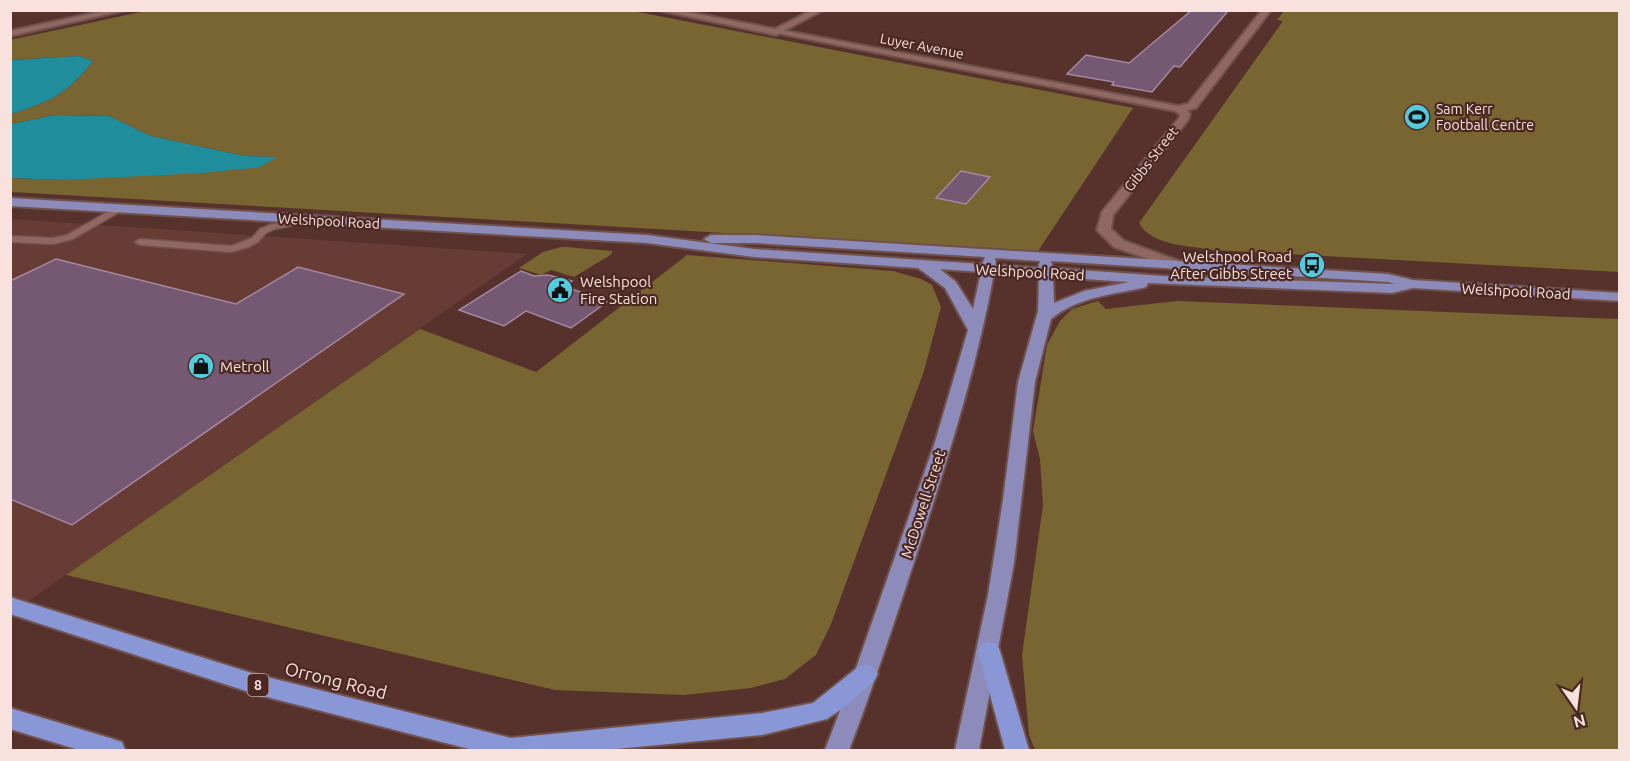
<svg xmlns="http://www.w3.org/2000/svg" width="1630" height="761" font-family="Ubuntu,sans-serif">
	<style>
		.built { fill: #673c35 }
		.green { fill: #786531 }
		.water { fill: #208d9d }
		.building { fill: #755872; stroke: #a687a2; stroke-width: 1.5 }
		.lines { fill: none; stroke-linecap: round; stroke-linejoin: round }
		.service-casing { stroke: #70514c; stroke-width: 3 }
		.minor-casing { stroke: #70514c; stroke-width: 4 }
		.tertiary-casing { stroke: #70514c; stroke-width: 4 }
		.primary-casing { stroke: #70514c; stroke-width: 4 }
		.trunk-casing { stroke: #70514c; stroke-width: 4 }
		.service { fill: #916861; fill-rule: evenodd }
		.minor { fill: #916861; fill-rule: evenodd }
		.tertiary { fill: #916861; fill-rule: evenodd }
		.primary { fill: #8c8bb9; fill-rule: evenodd }
		.trunk { fill: #8a97d6; fill-rule: evenodd }
		.labels { text-anchor: middle; dominant-baseline: central; stroke-width: 4.5; stroke-linejoin: round; paint-order: stroke }
		.far-street-label { font-size: 14px; fill: #f9e1dd; stroke: #4b2822 }
		.far-poi-label { font-size: 14px; fill: #f9e1dd; stroke: #4b2822; text-anchor: start }
		.shield { fill: #4b2822; stroke: #c5aaa5; stroke-width: 1.5 }
		.shield-label { font-size: 14px; font-weight: bold; fill: #f9e1dd }
		.poi-label { font-size: 15px; fill: #f9e1dd; stroke: #4b2822; text-anchor: start }
		.street-label { font-size: 15px; fill: #f9e1dd; stroke: #4b2822 }
		.near-street-label { font-size: 18px; fill: #f9e1dd; stroke: #4b2822 }
	</style>
	<rect width="100%" height="100%" fill="#57322c"/>
	<polygon class="built" points="11,219 527,254 11,613"/>
	<g class="green">
		<path d="M150 10 633 11 1133 108 1038 251 11 192V178L62 180 275 157 245 156 151 136 109 116 55 115 11 124V114C51 101 66 95 93 61L79 56 11 60 10 40Z"/>
		<path d="M1284 11 1619 12V272L1214 250C1191 246 1151 246 1139 223L1283 21 1277 20Z"/>
		<polygon points="561,247 566,247 612,251 612,254 574,277 551,270 541,275 519,268 543,252"/>
		<polygon points="687,255 893,271 921,279 932,285 941,307 924,371 831,624 816,655 785,679 751,688 684,695 555,690 66,575 420,329 536,372"/>
		<polygon points="1098,301 1106,309 1177,301 1619,319 1619,750 1035,750 1029,735 1022,655 1043,505 1040,459 1033,431 1047,345 1060,321 1072,309"/>
	</g>
	<g class="water">
		<path d="M79 56 93 61C66 95 51 101 11 114V60Z"/>
		<polygon points="55,115 109,116 151,136 245,156 277,157 260,167 203,173 62,180 11,178 11,124"/>
	</g>
	<g class="building">
		<polygon points="1192,10 1229,10 1180,67 1174,66 1152,92 1112,85 1114,82 1067,74 1086,55 1129,63"/>
		<polygon points="961,171 990,177 966,204 936,198"/>
		<polygon points="56,259 236,304 298,267 404,294 72,525 10,499 10,281"/>
		<polygon points="521,271 534,276 548,275 572,281 564,286 607,302 571,328 526,311 504,326 459,310"/>
	</g>
	<g class="lines">
		<g class="service-casing">
			<g id="service">
				<polygon points="118,206 123,209 121,211 73,239 53,244 10,242 10,236 53,238 67,235"/>
				<polygon points="305,217 308,218 308,222 275,229 266,233 258,242 249,247 231,252 140,245 135,242 140,239 231,246 252,238 260,229 269,225"/>
			</g>
		</g>
		<g class="minor-casing">
			<polygon id="minor" points="1262,10 1271,10 1196,108 1187,110 1190,114 1188,120 1113,215 1111,229 1124,241 1179,261 1181,264 1174,268 1114,247 1097,230 1102,212 1179,118 1180,115 1175,111 772,32 776,29 1178,106 1188,104"/>
		</g>
		<g class="tertiary-casing">
			<g id="tertiary">
				<polygon points="108,10 126,10 10,36 10,31"/>
				<polygon points="658,10 677,10 775,29 812,10 823,10 776,35"/>
			</g>
		</g>
		<g class="primary-casing">
			<path id="primary" d="M10 198 647 235 754 249 982 264 985 257 755 243H711L704 239 711 235H755L1388 274 1413 280 1620 293V301L1413 288 1392 293 1148 283 1146 287C1113 295 1079 296 1051 319L1035 382 1014 563 979 750H955L988 595 1003 500 1018 382 1038 311 1039 276 994 273C977 366 949 455 920 544 897 613 875 683 849 750H825L854 674 935 442 968 330 945 288 918 268 754 257 647 243 10 206ZM995 258 1040 261 1038 268 996 265ZM1051 261 1388 282 1395 284 1163 276 1053 268ZM940 269 981 272 973 309 956 282ZM1053 277 1129 282 1084 291 1054 303Z"/>
		</g>
		<g class="trunk-casing">
			<g id="trunk">
				<polygon points="10,597 255,674 511,738 762,713 813,703 858,667 866,664 874,667 878,674 874,681 846,706 827,719 762,735 606,750 473,750 255,694 10,614"/>
				<polygon points="989,642 997,644 1000,651 1029,750 1005,750 978,651 981,644"/>
				<polygon points="10,708 113,739 122,742 125,750 79,750 10,729"/>
			</g>
		</g>
		<use href="#service" class="service"/>
		<use href="#minor" class="minor"/>
		<use href="#tertiary" class="tertiary"/>
		<use href="#primary" class="primary"/>
		<use href="#trunk" class="trunk"/>
	</g>
	<defs>
		<g id="stadium-disc" transform="scale(1.35)"><circle r="9.5" fill="#54cadd" stroke="#4b2822"/><path d="M0-5a6.5 5 0 1 0 0 10a6.5 5 0 1 0 0-10ZM-3.5-1.8h7v3.6h-7Z" fill="#111"/></g>
		<g id="bus-disc" transform="scale(1.35)"><circle r="9.5" fill="#54cadd" stroke="#4b2822"/><path d="M-5-6H5V4H4V6H2V4H-2V6H-4V4H-5ZM-3.5-4V0h7V-4ZM-3.5 1.2v1.5H-2V1.2ZM2 1.2v1.5H3.5V1.2Z" fill="#111"/></g>
		<g id="civic-disc" transform="scale(1.35)"><circle r="9.5" fill="#54cadd" stroke="#4b2822"/><path d="M-.6-6.5H3V-4.5H.6V-3L4-1V1h2V6H-6V1h2V-1L-.6-3ZM-1.2 2.5V6h2.4V2.5Z" fill="#111"/></g>
		<g id="shop-disc" transform="scale(1.35)"><circle r="9.5" fill="#54cadd" stroke="#4b2822"/><path d="M-5-2.5h2.3a2.7 3.5 0 0 1 5.4 0H5L5.5 6h-11ZM-1.5-2.5h3a1.5 2.3 0 0 0-3 0Z" fill="#111"/></g>
	</defs>
	<g fill-rule="evenodd">
		<use href="#stadium-disc" x="1417" y="117"/>
		<use href="#bus-disc" x="1312" y="265"/>
		<use href="#civic-disc" x="560" y="290"/>
		<use href="#shop-disc" x="201" y="366"/>
	</g>
	<g class="labels">
		<g class="far-street-label">
			<text transform="translate(922 46) rotate(11)">Luyer Avenue</text>
			<text transform="translate(1151 159) rotate(-52)">Gibbs Street</text>
			<text transform="translate(329 221) rotate(3)">Welshpool Road</text>
		</g>
		<g class="far-poi-label">
			<text x="1436" y="109">Sam Kerr<tspan x="1436" dy="16">Football Centre</tspan></text>
		</g>
		<rect class="shield" x="247.5" y="674" width="21" height="22" rx="4.5"/>
		<g class="shield-label">
			<text x="258" y="685">8</text>
		</g>
		<g class="poi-label">
			<text x="1292" y="256" text-anchor="end">Welshpool Road<tspan x="1292" dy="17">After Gibbs Street</tspan></text>
			<text x="580" y="281">Welshpool<tspan x="580" dy="17">Fire Station</tspan></text>
			<text x="220" y="366">Metroll</text>
		</g>
		<g class="street-label">
			<text transform="translate(1030 272) rotate(3)">Welshpool Road</text>
			<text transform="translate(1516 291) rotate(3)">Welshpool Road</text>
			<text transform="translate(923 504) rotate(-72)">McDowell Street</text>
		</g>
		<g class="near-street-label">
			<text transform="translate(336 680) rotate(14)">Orrong Road</text>
		</g>
	</g>
	<rect width="1630" height="761" fill="none" stroke="#f9e1dd" stroke-width="24"/>
	<g transform="translate(1576 707) rotate(166)" stroke="#4b2822" stroke-width="4.5" paint-order="stroke">
	<path d="M0-4.5L10 22L0 15L-10 22Z" fill="#f9e1dd"/>
	<text y="-9" font-size="16" font-weight="bold" text-anchor="middle" fill="#f9e1dd">N</text>
	</g>
</svg>
